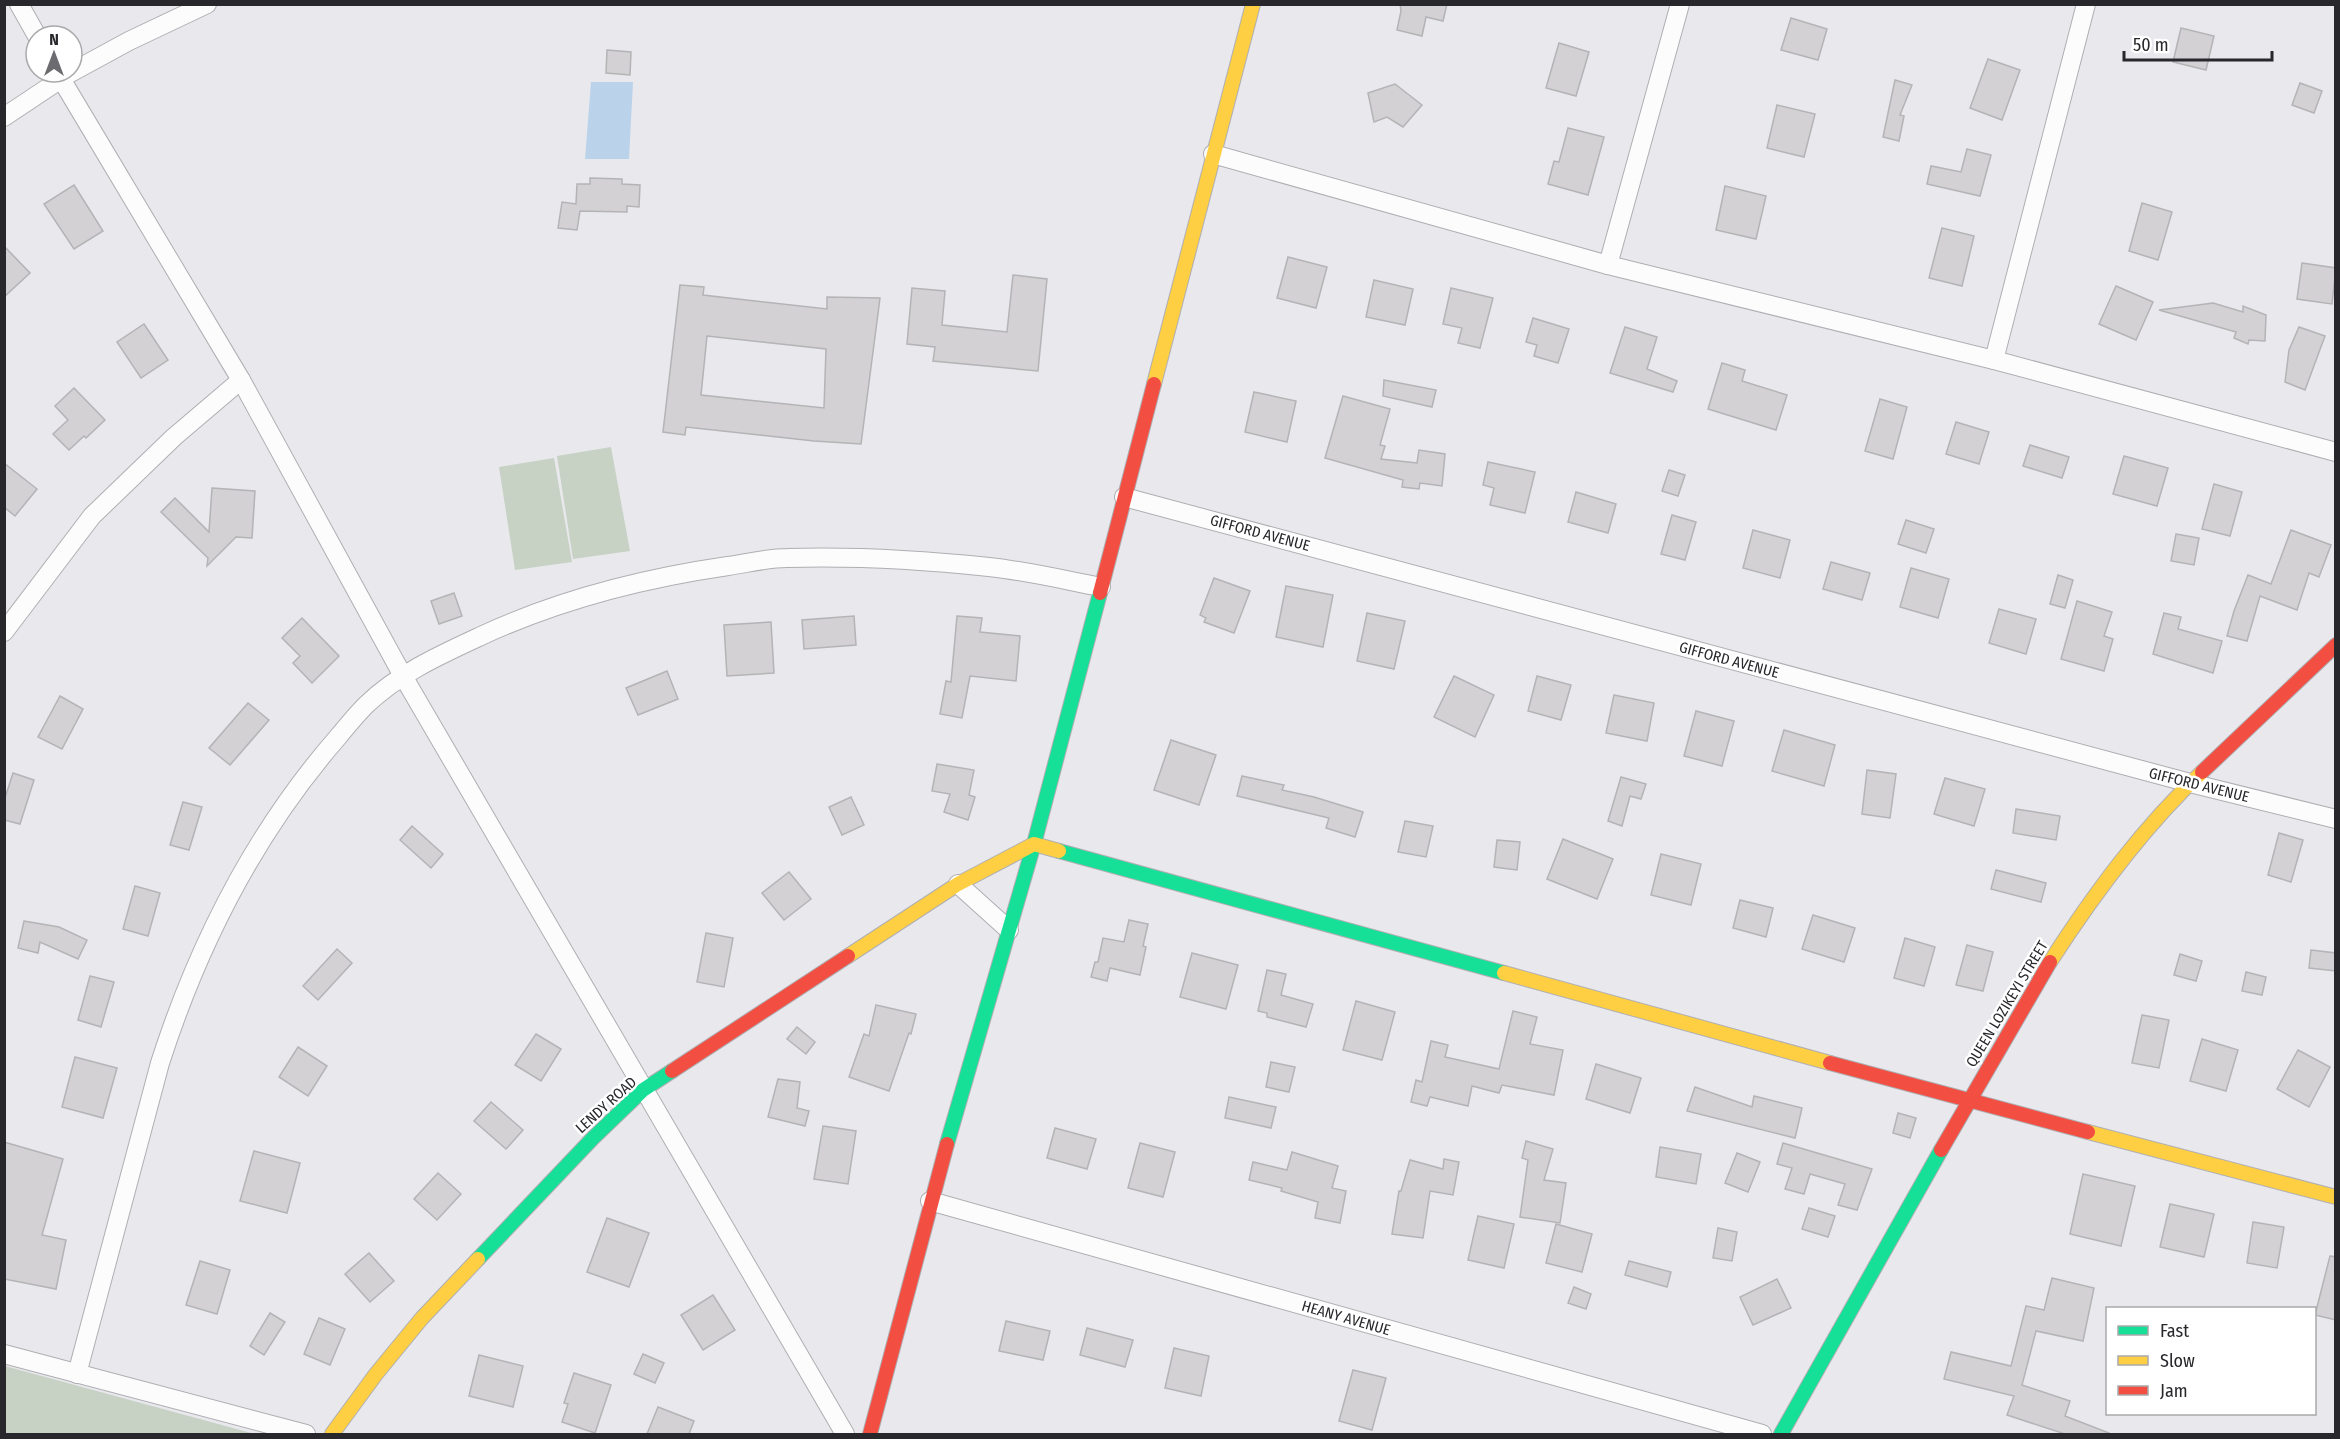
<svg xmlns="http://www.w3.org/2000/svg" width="2340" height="1439" font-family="'Fira Sans Condensed',sans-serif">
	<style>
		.green { fill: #c7d2c5 }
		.water { fill: #bad3ea }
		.building { fill: #d3d1d3; stroke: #b4b3b5; stroke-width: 1.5; fill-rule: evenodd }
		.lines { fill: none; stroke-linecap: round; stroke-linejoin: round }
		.street-casing { stroke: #afafb3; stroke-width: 20 }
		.fast-casing { stroke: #afafb3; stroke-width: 16 }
		.slow-casing { stroke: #afafb3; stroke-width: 16 }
		.jam-casing { stroke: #afafb3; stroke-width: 16 }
		.street { stroke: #fcfcfc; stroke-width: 18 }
		.fast { stroke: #16e098; stroke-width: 14 }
		.slow { stroke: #ffcf43; stroke-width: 14 }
		.jam { stroke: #f24e42; stroke-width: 14 }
		.labels { text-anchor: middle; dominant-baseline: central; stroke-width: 5; stroke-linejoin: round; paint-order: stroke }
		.street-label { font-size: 15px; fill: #28282c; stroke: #fff }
	</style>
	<rect width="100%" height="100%" fill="#e8e8ed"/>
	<g class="green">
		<polygon points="611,447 630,551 573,559 557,456"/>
		<polygon points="554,458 572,562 515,570 499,467"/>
		<polygon points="4,1366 5,1366 255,1434 5,1434"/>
	</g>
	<polygon class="water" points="591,82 633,82 629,159 585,159"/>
	<g class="building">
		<polygon points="1400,4 1447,4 1443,21 1426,17 1422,36 1397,30 1401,11"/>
		<polygon points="1791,18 1827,29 1818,60 1781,50"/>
		<polygon points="2181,28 2214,36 2206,70 2173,62"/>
		<polygon points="1559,43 1589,52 1576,96 1546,88"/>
		<polygon points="607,50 631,52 630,75 606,73"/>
		<polygon points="1988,59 2020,70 2002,120 1970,108"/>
		<polygon points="1895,80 1912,85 1900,115 1904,116 1899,141 1883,137"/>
		<polygon points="2300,83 2322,91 2314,113 2292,105"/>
		<polygon points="1395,84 1422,105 1403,127 1387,117 1374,122 1368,93"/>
		<polygon points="1777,105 1815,114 1804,157 1767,148"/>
		<polygon points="1568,128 1604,137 1588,195 1548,184 1554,161 1559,162"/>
		<polygon points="1967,149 1991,155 1980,196 1927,184 1931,166 1961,172"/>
		<polygon points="590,178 622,179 622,184 640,185 639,207 627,206 627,212 580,211 577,230 558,228 562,202 576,204 577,184 590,184"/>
		<polygon points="74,185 103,231 74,249 44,204"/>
		<polygon points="1725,186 1766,196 1756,239 1716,230"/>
		<polygon points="2142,203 2172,212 2158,260 2129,251"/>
		<polygon points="1942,228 1974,236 1962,286 1929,278"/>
		<polygon points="4,246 30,273 4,297"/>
		<polygon points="1288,257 1327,267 1316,308 1277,298"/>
		<polygon points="2302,263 2336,268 2332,304 2297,299"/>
		<polygon points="1013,275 1047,279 1038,371 933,361 935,347 907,344 912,288 945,291 942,325 1007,332"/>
		<polygon points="1374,280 1413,289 1405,325 1366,317"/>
		<path d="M680 285 704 287 703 295 827 309V297L880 298 861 444 814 441 686 427 685 435 663 432ZM707 336 826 349 824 408 701 395Z"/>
		<polygon points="2116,286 2153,302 2136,340 2099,324"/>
		<polygon points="1451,288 1493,298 1480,348 1458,343 1462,328 1443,324"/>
		<polygon points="2213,303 2243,312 2243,306 2266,315 2265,341 2249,340 2248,344 2234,338 2236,332 2159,310"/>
		<polygon points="1533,318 1569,329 1558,363 1534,356 1537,345 1526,342"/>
		<polygon points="144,324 168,360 141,378 117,342"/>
		<polygon points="1625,327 1657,337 1647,369 1677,381 1673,392 1610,373"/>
		<polygon points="2299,327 2325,336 2305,390 2285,382 2289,350"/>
		<polygon points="1722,363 1745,370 1742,381 1787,395 1776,430 1708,409"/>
		<polygon points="1384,380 1436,390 1432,407 1383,396"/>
		<polygon points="74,388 105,420 86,438 84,436 69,450 53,434 68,420 55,406"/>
		<polygon points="1254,392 1296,401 1287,442 1245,432"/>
		<polygon points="1343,396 1390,409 1380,445 1385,446 1381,459 1417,463 1419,450 1445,454 1442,486 1420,483 1419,489 1402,487 1403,480 1325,458"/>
		<polygon points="1880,399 1907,407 1893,459 1865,451"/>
		<polygon points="1956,422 1989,432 1979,464 1946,454"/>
		<polygon points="2030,445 2069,457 2062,478 2023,466"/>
		<polygon points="2124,456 2168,468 2157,506 2113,494"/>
		<polygon points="1488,462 1535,472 1525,513 1490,505 1494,488 1483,485"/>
		<polygon points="4,463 37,489 15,516 4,507"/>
		<polygon points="1669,470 1685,475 1678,496 1662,491"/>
		<polygon points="2214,484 2242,492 2230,536 2202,529"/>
		<polygon points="212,488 255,491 252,538 236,537 207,566 208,558 161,512 175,498 209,532"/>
		<polygon points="1576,492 1616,504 1608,533 1568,522"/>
		<polygon points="1672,515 1696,522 1685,560 1661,554"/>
		<polygon points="1906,520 1934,529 1926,553 1898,544"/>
		<polygon points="1753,530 1790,540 1780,578 1743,568"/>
		<polygon points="2291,530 2331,545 2319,577 2309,573 2297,610 2260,596 2247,641 2227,636 2234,611 2248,575 2271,584"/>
		<polygon points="2176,534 2199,538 2194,565 2171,561"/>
		<polygon points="1831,562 1870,573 1862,600 1823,589"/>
		<polygon points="1911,568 1949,579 1938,618 1900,607"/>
		<polygon points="2058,575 2073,580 2065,608 2050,604"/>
		<polygon points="1214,578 1250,591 1234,633 1204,622 1206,618 1200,615"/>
		<polygon points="1286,586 1333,595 1323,647 1276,637"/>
		<polygon points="454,593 462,616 439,624 431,601"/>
		<polygon points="2077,601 2112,612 2104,636 2113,639 2104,671 2061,659"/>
		<polygon points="1999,609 2036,619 2026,654 1989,643"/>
		<polygon points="1367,613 1405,621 1394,669 1357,661"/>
		<polygon points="2164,613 2181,617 2178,629 2222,641 2213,673 2153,654"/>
		<polygon points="854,616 856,645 804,649 802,620"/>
		<polygon points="957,616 982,618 980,632 1020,636 1016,681 970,676 962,718 940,714 946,681 951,682"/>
		<polygon points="302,618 339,656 312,683 293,663 300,656 282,638"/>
		<polygon points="771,622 774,673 727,676 724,625"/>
		<polygon points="667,671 678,699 638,715 626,688"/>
		<polygon points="1454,676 1494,695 1475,737 1434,717"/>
		<polygon points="1537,676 1571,685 1561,720 1528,711"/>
		<polygon points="1614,695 1654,703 1647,741 1606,733"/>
		<polygon points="60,696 83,709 62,749 38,737"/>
		<polygon points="248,703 269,720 230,765 209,748"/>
		<polygon points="1696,711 1734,721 1722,766 1684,756"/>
		<polygon points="1784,730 1835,745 1824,786 1772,771"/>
		<polygon points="1171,740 1216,755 1199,805 1154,790"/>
		<polygon points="937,764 974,770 969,795 975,797 968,820 944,812 950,794 932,791"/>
		<polygon points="1867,770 1896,774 1890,818 1862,814"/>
		<polygon points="13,773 34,780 20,824 4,820 4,801"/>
		<polygon points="1242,776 1284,785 1282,790 1314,797 1363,812 1355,837 1326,828 1329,818 1237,796"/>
		<polygon points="1621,777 1646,784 1641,799 1630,796 1622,826 1608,821"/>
		<polygon points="1945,778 1985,789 1974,826 1934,814"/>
		<polygon points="851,797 864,825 842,835 829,807"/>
		<polygon points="183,802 202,807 189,850 170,845"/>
		<polygon points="2016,809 2060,816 2056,840 2013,833"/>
		<polygon points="1405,821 1433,826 1426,857 1398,852"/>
		<polygon points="412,826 443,854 431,868 400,840"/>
		<polygon points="2279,833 2303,840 2291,882 2268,875"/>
		<polygon points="1563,839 1613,859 1597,899 1547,879"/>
		<polygon points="1497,840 1520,842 1517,870 1494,867"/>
		<polygon points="1661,854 1701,864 1691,905 1651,895"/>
		<polygon points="1996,870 2046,883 2041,902 1991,889"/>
		<polygon points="789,872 811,899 784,920 762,893"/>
		<polygon points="135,886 160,893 148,936 123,929"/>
		<polygon points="1740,900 1773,908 1766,937 1733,928"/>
		<polygon points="1813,915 1855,928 1844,962 1802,949"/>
		<polygon points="1129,920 1148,924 1143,946 1146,947 1140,975 1110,968 1107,981 1091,977 1095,962 1098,962 1103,938 1124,942"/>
		<polygon points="24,921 59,927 87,940 78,959 40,942 38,953 18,948"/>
		<polygon points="706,933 733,938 724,987 697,982"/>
		<polygon points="1905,938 1935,947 1924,986 1894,978"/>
		<polygon points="1967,945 1993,952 1983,991 1956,985"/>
		<polygon points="337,949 352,963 318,1000 303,986"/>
		<polygon points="2311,950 2336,953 2336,971 2309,968"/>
		<polygon points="1192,953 1238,965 1226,1009 1180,997"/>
		<polygon points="2180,954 2202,961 2196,981 2174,975"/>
		<polygon points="1267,970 1286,974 1281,995 1313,1004 1306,1027 1267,1017 1267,1013 1258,1011"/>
		<polygon points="2246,972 2266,977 2262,995 2242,991"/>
		<polygon points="90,976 114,982 101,1027 78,1020"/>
		<polygon points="1356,1001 1395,1012 1382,1060 1343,1050"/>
		<polygon points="876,1005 916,1014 911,1034 909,1033 889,1091 849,1077 864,1034 869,1036"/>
		<polygon points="1513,1011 1537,1017 1530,1044 1563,1050 1554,1095 1502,1085 1499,1093 1472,1086 1468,1106 1430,1097 1427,1106 1411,1102 1416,1080 1422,1082 1431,1041 1448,1045 1445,1057 1499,1069"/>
		<polygon points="2142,1015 2169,1020 2159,1068 2132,1063"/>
		<polygon points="797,1027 815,1042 806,1054 787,1039"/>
		<polygon points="536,1034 561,1049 541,1081 515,1065"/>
		<polygon points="2202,1039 2238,1050 2226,1091 2190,1081"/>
		<polygon points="298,1047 327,1066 308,1096 279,1077"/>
		<polygon points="2298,1050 2330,1067 2309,1107 2277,1089"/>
		<polygon points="75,1057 117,1068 103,1118 62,1107"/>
		<polygon points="1271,1062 1295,1067 1289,1092 1266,1087"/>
		<polygon points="1596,1064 1641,1078 1630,1113 1586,1099"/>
		<polygon points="778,1079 800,1082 797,1108 809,1111 805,1126 768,1117"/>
		<polygon points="1695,1087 1752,1107 1754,1096 1802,1108 1795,1138 1687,1111"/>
		<polygon points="1229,1097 1276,1107 1271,1128 1225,1118"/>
		<polygon points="491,1102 523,1130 506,1149 474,1121"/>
		<polygon points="1898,1113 1916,1118 1910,1138 1893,1133"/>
		<polygon points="823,1126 856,1131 848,1184 814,1179"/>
		<polygon points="1055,1128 1096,1139 1087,1169 1047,1158"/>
		<polygon points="1526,1141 1553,1149 1544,1180 1566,1183 1560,1223 1520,1217 1528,1160 1522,1158"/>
		<polygon points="4,1142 63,1159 42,1235 66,1240 56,1289 4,1279"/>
		<polygon points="1140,1143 1175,1152 1163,1197 1128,1188"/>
		<polygon points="1783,1143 1872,1169 1857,1210 1838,1205 1845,1184 1810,1174 1804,1194 1785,1189 1792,1168 1777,1164"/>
		<polygon points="1660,1147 1701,1154 1696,1184 1656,1177"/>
		<polygon points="254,1151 300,1163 287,1213 240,1201"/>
		<polygon points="1292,1152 1338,1166 1332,1188 1346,1191 1340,1223 1315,1218 1318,1202 1281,1191 1282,1188 1249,1180 1253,1162 1287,1170"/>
		<polygon points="1737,1153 1760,1162 1748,1192 1725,1183"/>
		<polygon points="1444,1159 1459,1162 1453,1195 1430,1191 1423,1238 1392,1234 1399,1191 1401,1191 1410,1160 1443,1169"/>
		<polygon points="438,1173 461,1194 437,1220 414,1199"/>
		<polygon points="2083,1174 2135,1186 2121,1246 2070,1234"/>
		<polygon points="2170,1204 2214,1214 2204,1257 2160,1247"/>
		<polygon points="1809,1208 1835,1216 1828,1237 1802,1229"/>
		<polygon points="1478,1216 1514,1224 1504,1268 1468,1260"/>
		<polygon points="607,1218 649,1233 629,1287 587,1272"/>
		<polygon points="2253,1222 2284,1227 2277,1268 2247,1263"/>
		<polygon points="1556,1224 1592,1234 1582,1272 1546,1263"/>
		<polygon points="1718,1228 1737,1232 1732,1261 1713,1258"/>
		<polygon points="369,1253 394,1281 370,1302 345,1274"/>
		<polygon points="2330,1256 2336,1257 2336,1320 2315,1315"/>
		<polygon points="200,1261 230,1270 217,1314 186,1305"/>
		<polygon points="1629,1261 1671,1272 1667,1287 1625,1275"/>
		<polygon points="2052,1278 2094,1288 2083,1341 2036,1331 2022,1385 2070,1401 2065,1416 2109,1433 2109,1434 2065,1434 2007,1415 2014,1396 1944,1379 1951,1352 2011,1366 2026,1306 2044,1310"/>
		<polygon points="1777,1279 1791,1308 1753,1325 1740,1297"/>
		<polygon points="1574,1287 1591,1294 1586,1309 1568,1303"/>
		<polygon points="713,1295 735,1330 703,1350 681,1315"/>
		<polygon points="270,1313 285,1322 264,1355 250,1346"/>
		<polygon points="319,1318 345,1329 330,1365 304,1354"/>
		<polygon points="1006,1321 1050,1331 1043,1360 999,1351"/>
		<polygon points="1087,1328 1133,1340 1125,1367 1080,1355"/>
		<polygon points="1174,1348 1209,1356 1201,1396 1165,1388"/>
		<polygon points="643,1354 664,1363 655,1383 634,1374"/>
		<polygon points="479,1355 523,1366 513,1407 469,1396"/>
		<polygon points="1353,1370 1386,1378 1372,1430 1339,1421"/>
		<polygon points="574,1373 611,1385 595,1433 562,1422 568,1404 564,1403"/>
		<polygon points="658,1407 694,1421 689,1434 647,1434"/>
	</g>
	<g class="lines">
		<g class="street-casing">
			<g id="street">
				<polyline points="19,4 37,36"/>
				<polyline points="57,72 241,380 403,676 845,1434"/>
				<polyline points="72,72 129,41 207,4"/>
				<polyline points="4,117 70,73"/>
				<polyline points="1213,154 1608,265 1994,360 2336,452"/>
				<polyline points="1608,265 1680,4"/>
				<polyline points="1994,360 2086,4"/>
				<polyline points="1124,497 2190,783 2336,819"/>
				<polyline points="4,632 92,516 174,437 241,380"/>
				<polyline points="958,884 1009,930"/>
				<polyline points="930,1201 1762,1434"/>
				<polyline points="4,1354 306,1434"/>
				<path d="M77 1374 160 1063C198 945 256 831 338 737 347 726 356 715 366 705 399 673 442 654 483 635 559 600 645 578 728 566 748 563 768 558 787 558 854 556 923 560 989 567 1027 571 1064 580 1101 587"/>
			</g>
		</g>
		<g class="fast-casing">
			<g id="fast">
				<polyline points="1059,851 1504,973"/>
				<polyline points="947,1144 1034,844 1100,593"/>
				<polyline points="478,1259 593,1138 643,1090 672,1071"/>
				<polyline points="1781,1434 1941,1150"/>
			</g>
		</g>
		<g class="slow-casing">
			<g id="slow">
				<polyline points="1154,384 1253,4"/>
				<polyline points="848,956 958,884 1034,844 1059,851"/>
				<path d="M2050 962C2094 894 2143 827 2202 772"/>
				<polyline points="1504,973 1830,1063"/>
				<polyline points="2088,1132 2336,1197"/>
				<polyline points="332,1434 376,1374 422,1318 478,1259"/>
			</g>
		</g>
		<g class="jam-casing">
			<g id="jam">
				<polyline points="1100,593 1154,384"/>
				<polyline points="2202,772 2336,645"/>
				<polyline points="1830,1063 2088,1132"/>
				<polyline points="672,1071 848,956"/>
				<polyline points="1941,1150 2050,962"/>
				<polyline points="870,1434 947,1144"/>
			</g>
		</g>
		<use href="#street" class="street"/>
		<use href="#fast" class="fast"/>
		<use href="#slow" class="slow"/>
		<use href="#jam" class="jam"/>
	</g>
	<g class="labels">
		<g class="street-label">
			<text transform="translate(1260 533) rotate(15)">GIFFORD AVENUE</text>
			<text transform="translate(1729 660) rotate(15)">GIFFORD AVENUE</text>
			<text transform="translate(2199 785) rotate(14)">GIFFORD AVENUE</text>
			<text transform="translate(2007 1004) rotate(-59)">QUEEN LOZIKEYI STREET</text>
			<text transform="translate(606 1105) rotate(-42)">LENDY ROAD</text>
			<text transform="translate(1346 1318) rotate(16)">HEANY AVENUE</text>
		</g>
	</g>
	<rect width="2340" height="1439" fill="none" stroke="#28282c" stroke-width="12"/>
	<rect x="2106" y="1307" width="210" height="108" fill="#ffffff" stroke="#a9a9ab" stroke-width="1.5"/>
	<rect x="2118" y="1326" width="30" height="9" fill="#16e098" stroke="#a9a9ab" stroke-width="1.5"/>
	<text x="2160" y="1337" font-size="18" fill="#28282c">Fast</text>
	<rect x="2118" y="1356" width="30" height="9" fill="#ffcf43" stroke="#a9a9ab" stroke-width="1.5"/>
	<text x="2160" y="1367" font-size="18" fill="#28282c">Slow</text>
	<rect x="2118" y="1386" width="30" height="9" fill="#f24e42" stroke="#a9a9ab" stroke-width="1.5"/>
	<text x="2160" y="1397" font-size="18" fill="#28282c">Jam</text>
	<g transform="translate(54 54)"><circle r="28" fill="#ffffff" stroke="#a9a9ab" stroke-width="1.5"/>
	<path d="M0-4.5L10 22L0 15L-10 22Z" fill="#6b6b70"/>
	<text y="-9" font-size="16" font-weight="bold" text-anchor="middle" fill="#28282c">N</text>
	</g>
	<path d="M2124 51v9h148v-9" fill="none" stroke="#28282c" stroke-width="3"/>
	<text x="2133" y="51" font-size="18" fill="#28282c" stroke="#ffffff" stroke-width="4.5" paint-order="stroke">50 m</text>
</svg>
